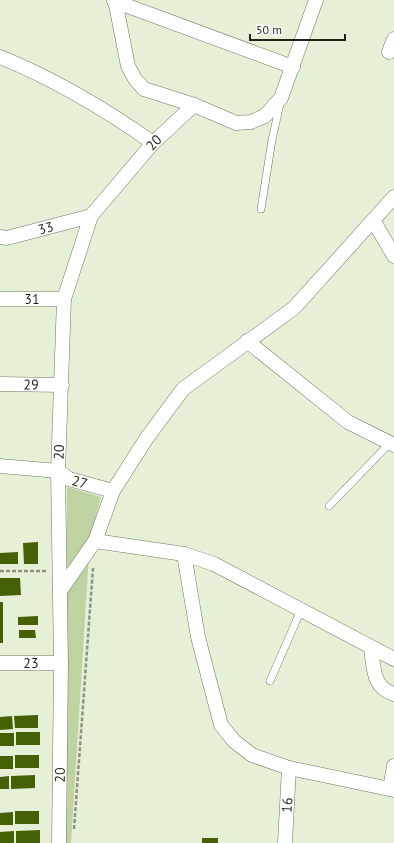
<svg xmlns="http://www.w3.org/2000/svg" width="394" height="843" font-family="'PT Sans',sans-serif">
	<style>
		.grass { fill: #bfd3a2 }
		.building { fill: #466006 }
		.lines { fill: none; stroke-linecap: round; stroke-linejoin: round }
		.lane-casing { stroke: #6e7861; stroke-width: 8 }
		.street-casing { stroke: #6e7861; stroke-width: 15 }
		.path { stroke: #8b9381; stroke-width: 2.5; stroke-dasharray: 4 2; stroke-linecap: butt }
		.lane { stroke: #fff; stroke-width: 7 }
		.street { stroke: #fff; stroke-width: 14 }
		.labels { text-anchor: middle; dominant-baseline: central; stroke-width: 4; stroke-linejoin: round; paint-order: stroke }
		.street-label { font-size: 14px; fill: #1e2218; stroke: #fff }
	</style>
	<rect width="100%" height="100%" fill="#e5f0d7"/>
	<polygon class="grass" points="67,487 101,497 90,538 71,843 64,843"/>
	<g class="building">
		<polygon points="38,542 38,564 24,564 23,543"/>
		<polygon points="18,552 18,564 0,564 0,553"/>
		<polygon points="0,578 20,578 21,595 0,596"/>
		<rect x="0" y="602" width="3" height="41"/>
		<polygon points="38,616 38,625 18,625 18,617"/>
		<polygon points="19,630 35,630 36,638 19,638"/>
		<polygon points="38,715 38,728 15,728 14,716"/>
		<polygon points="12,716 13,729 0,730 0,717"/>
		<rect x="16" y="732" width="24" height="13"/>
		<rect x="0" y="733" width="14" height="13"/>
		<rect x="15" y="755" width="24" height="13"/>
		<rect x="0" y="756" width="13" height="13"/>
		<polygon points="35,775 35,788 11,789 11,776"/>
		<polygon points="9,776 9,789 0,789 0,777"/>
		<rect x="15" y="811" width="24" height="13"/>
		<polygon points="13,812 13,825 0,825 0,813"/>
		<polygon points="40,830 40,843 16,843 16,831"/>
		<polygon points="14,831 14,843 0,843 0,832"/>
		<rect x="202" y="838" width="16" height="5"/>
	</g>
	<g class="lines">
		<g class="lane-casing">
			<g id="lane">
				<polyline points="261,209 272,140 280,104"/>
				<polyline points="329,506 390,443"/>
				<polyline points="270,681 301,610"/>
			</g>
		</g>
		<g class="street-casing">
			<g id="street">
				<polyline points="115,0 128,66 135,79 144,89 194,105 236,123 251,122 265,116 281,98 316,0"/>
				<polyline points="114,1 293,67"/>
				<polyline points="389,52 394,39"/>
				<path d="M0 57C54 79 105 109 153 143"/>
				<polyline points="373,220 394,256"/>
				<path id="s1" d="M0 237 7 238 91 216"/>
				<path id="s2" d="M0 299H64"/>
				<polyline points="247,341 348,422 394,445"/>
				<path id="s3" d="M0 384 62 385"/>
				<path id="s4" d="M0 466 58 471 69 479 113 491"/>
				<polyline points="95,541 184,554 214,564 394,659"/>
				<polyline points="184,554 198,637 221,725 234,741 252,755 289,768 394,790"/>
				<polyline points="60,591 95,541 113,491 146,439 183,389 294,308 394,197"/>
				<path d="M371 648C374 667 372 688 394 694"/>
				<path id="s5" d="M0 663H61"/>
				<polyline points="390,789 394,766"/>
				<path id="s6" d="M59 843 61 663 58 471 64 299 91 216 153 143 194 105"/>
				<path id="s7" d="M285 843 289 768"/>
			</g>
		</g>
		<g class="path">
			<polyline points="0,571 48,571"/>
			<polyline points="74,829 93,568"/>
		</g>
		<use href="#lane" class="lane"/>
		<use href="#street" class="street"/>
	</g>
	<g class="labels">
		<g class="street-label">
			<text stroke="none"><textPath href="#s6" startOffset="728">20</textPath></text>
			<text stroke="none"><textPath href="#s1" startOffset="47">33</textPath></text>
			<text stroke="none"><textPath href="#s2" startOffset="32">31</textPath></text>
			<text stroke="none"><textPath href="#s3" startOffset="31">29</textPath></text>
			<text stroke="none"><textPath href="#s6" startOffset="391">20</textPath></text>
			<text stroke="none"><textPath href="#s4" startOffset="83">27</textPath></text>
			<text stroke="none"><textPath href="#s5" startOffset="31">23</textPath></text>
			<text stroke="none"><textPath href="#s6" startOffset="68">20</textPath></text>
			<text stroke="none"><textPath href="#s7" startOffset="38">16</textPath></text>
		</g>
	</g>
	<path d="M250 34v6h95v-6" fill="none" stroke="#1e2218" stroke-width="2"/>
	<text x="256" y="34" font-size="12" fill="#1e2218" stroke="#ffffff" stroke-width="3" paint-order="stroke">50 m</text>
</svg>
